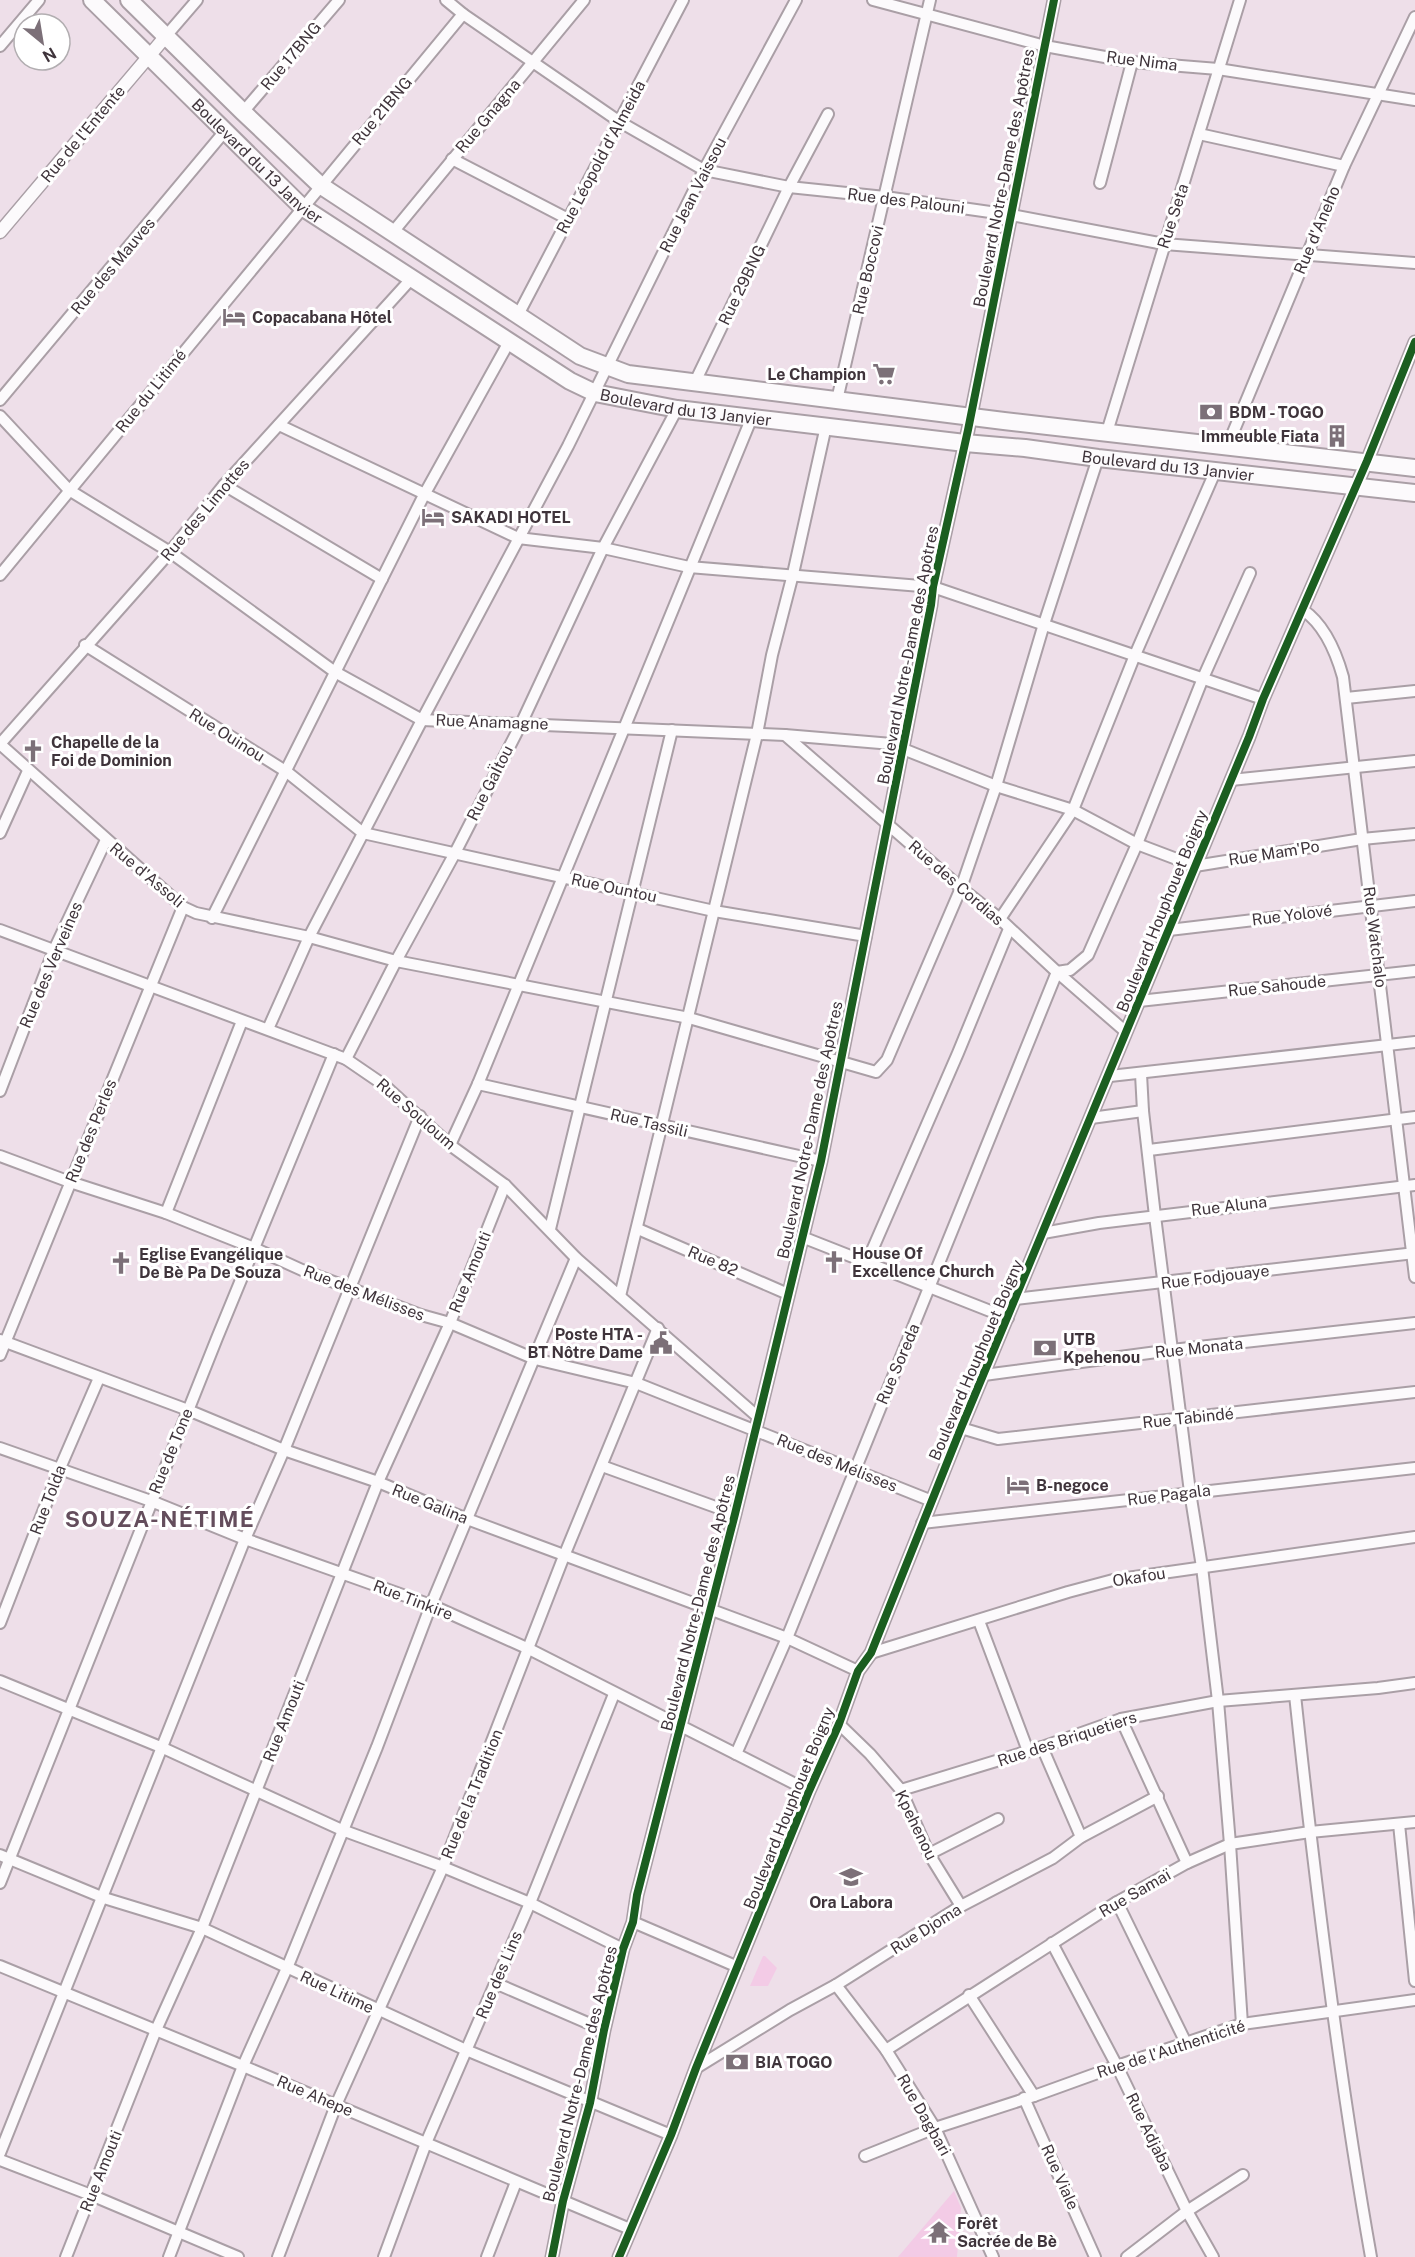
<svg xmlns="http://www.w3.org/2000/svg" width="1415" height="2257" font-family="'Public Sans',sans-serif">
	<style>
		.green { fill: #f3cbe6 }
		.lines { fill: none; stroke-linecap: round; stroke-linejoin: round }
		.minor-casing { stroke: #aa9fa6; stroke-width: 14 }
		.tertiary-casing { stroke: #aa9fa6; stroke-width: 15 }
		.trunk-casing { stroke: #aa9fa6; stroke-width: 20 }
		.minor { stroke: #fcfafc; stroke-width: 10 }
		.tertiary { stroke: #fcfafc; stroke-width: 12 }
		.trunk { stroke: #fcfafc; stroke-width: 16 }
		.cycleway-casing { stroke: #fff; stroke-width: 11 }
		.cycleway { stroke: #1b5e20; stroke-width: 8 }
		.labels { text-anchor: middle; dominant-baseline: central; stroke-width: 6; stroke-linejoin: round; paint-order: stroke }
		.street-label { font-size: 16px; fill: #3f343b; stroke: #fff }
		.poi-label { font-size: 16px; font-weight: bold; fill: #3f343b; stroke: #fff; text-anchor: start }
		.district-label { font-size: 22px; font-weight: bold; letter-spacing: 1.5px; fill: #644d5c; stroke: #fff }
	</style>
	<rect width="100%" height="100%" fill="#eedfe9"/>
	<g class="green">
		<polygon points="763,1956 765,1956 777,1968 768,1986 750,1986"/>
		<polygon points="954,2191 961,2208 957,2257 898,2257"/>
	</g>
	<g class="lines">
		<g class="minor-casing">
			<g id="minor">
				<polyline points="446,0 463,14 620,122 704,170 789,187 885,197 1011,215 1164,244 1415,263"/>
				<polyline points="873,0 1045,46 1132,62 1218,69 1415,100"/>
				<polyline points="166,36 197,0"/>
				<polyline points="0,46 39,0"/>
				<polyline points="243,112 339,0"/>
				<polyline points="1199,134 1344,166"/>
				<polyline points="452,159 568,219"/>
				<polyline points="1100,183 1132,62"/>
				<polyline points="393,232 584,0"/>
				<polyline points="518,315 683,0"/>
				<polyline points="695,382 789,187 828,114"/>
				<polyline points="0,400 225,131"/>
				<polyline points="837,400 930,0"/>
				<polyline points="0,416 69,490 170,552 335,672 422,720 785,735 904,745"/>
				<polyline points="279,425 518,538 603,548 689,567 933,587 1263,699"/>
				<polyline points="1107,432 1240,0"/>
				<polyline points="1227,447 1344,166 1415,17"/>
				<polyline points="224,485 382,579"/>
				<polyline points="0,575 463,14"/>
				<path d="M1303 610C1325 625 1336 652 1343 677L1415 1277"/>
				<polyline points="85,645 287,772 363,833 714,911 866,936"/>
				<polyline points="1346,698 1415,691"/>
				<polyline points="785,735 961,888 1000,919 1057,972 1126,1032"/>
				<polyline points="0,744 183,907 196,913 309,937 396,961 689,1018 876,1072 887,1060 961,888 996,786 1044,624 1098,458"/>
				<polyline points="0,744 170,552 224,485 412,278"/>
				<polyline points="903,749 996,786 1073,810 1137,844 1195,866 1362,839 1415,834"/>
				<polyline points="1231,780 1415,761"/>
				<polyline points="0,833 28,771"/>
				<polyline points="212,918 424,495 509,342"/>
				<polyline points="1000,919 1073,810 1135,655 1215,472"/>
				<polyline points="0,930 346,1059 384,1085 450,1145 505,1185 576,1258 758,1417"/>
				<polyline points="1169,930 1415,901"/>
				<polyline points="1139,1001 1415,971"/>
				<polyline points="268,1029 309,937 422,720 568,446 704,170 796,0"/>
				<polyline points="346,1059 396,961 455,853 521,724 603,548 677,409"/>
				<polyline points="1141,1074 1143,1111 1155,1216 1190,1492 1202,1567 1218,1701 1230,1844 1242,2024"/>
				<polyline points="1110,1076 1415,1042"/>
				<polyline points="478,1084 821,1161"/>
				<polyline points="0,1091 54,950 106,840"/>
				<polyline points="1091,1118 1143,1111"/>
				<polyline points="450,1145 478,1084 752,417"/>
				<polyline points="1149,1150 1415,1117"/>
				<polyline points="0,1156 70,1182 166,1213 254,1248 302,1270 421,1315 450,1323 535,1359 636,1383 932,1501"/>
				<polyline points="166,1213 242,1021"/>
				<polyline points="550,1229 672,730"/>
				<polyline points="638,1229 788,1294"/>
				<polyline points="1043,1233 1099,1223 1415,1185"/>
				<polyline points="802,1237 1008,1318"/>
				<polyline points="867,1262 958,1053 1009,929"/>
				<polyline points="620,1296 757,734 772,655 793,574 826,426"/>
				<polyline points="1015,1299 1415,1253"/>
				<polyline points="0,1340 188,1410 284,1450 378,1482 467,1519 787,1638 858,1671"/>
				<polyline points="0,1355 183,907"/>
				<polyline points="984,1375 1172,1350 1415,1323"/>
				<polyline points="961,1428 998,1439 1415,1392"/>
				<polyline points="0,1448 151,1501 245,1539 431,1605 529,1649 809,1791"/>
				<polyline points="602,1466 735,1514"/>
				<polyline points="922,1523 1415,1468"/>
				<polyline points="979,1621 1028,1751"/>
				<polyline points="0,1623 60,1468 99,1378"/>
				<polyline points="871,1653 1068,1592 1113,1580 1415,1537"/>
				<polyline points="0,1681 163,1748 342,1830 443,1867 530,1903 623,1949"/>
				<path d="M1295 1695C1315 1883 1338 2071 1371 2257"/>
				<polyline points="1121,1719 1187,1863"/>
				<polyline points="839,1724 870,1754 901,1790 929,1854 961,1906"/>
				<polyline points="1042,1747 1081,1837"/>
				<polyline points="736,1754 787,1638 1057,972 1070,970 1088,955 1137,844 1203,678 1250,573"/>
				<polyline points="901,1790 1042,1747 1121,1719 1218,1701 1378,1688 1415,1683"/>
				<polyline points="1399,1824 1415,1981"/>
				<polyline points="929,1854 998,1819"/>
				<polyline points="0,1855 104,1898 202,1928 466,2050 671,2135"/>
				<polyline points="0,1883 217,1338 334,1054"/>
				<polyline points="1117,1902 1186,2043"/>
				<polyline points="633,1922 738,1967"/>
				<polyline points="1052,1943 1117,2066 1187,2211 1213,2257"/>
				<polyline points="0,1966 243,2066 630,2229"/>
				<polyline points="495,1983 604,2030"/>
				<polyline points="836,1985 886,2050 935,2128 993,2257"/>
				<polyline points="969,1995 1034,2096"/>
				<polyline points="886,2050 1117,1902 1187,1863 1230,1844 1310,1832 1415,1822"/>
				<polyline points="696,2068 790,2010 836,1985 961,1906 1053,1858 1081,1837 1158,1796"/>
				<polyline points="1024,2098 1095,2257"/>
				<polyline points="0,2153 245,1539 284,1450 420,1116"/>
				<polyline points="865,2156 935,2128 1034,2096 1117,2066 1242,2024 1415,2000"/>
				<polyline points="0,2160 91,2195 238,2257"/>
				<polyline points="66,2257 156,2030 202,1928 378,1482 450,1323 505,1185"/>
				<polyline points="169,2257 243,2066 287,1968 377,1747 431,1605 576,1258"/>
				<polyline points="278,2257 336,2105 443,1867 564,1556 658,1328"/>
				<polyline points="384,2257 426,2143 530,1903 614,1694"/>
				<polyline points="487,2257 516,2182"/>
				<polyline points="1127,2257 1187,2211 1243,2175"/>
			</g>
		</g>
		<g class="tertiary-casing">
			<g id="tertiary">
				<polyline points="0,232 166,36"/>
				<polyline points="552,2257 563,2201 590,2103 604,2030 623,1949 633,1922 637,1895 735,1514 821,1161 931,605 933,587 968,430 1054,0"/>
				<polyline points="619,2257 671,2135 696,2068 809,1791 839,1724 858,1671 871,1653 961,1428 1249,737 1263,699 1367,461 1415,342"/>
			</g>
		</g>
		<g class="trunk-casing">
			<g id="trunk">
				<path id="s1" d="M92 0 302 207 570 381 595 393 677 409 965 443 1025 448 1098 458 1415 493"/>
				<polyline points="129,0 243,112 320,185 580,356 628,374 1004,421 1415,468"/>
			</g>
		</g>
		<use href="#minor" class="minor"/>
		<use href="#tertiary" class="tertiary"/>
		<use href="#trunk" class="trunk"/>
		<g class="cycleway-casing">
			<g id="cycleway">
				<polyline points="552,2257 563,2201 590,2103 604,2030 623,1949 633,1922 637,1895 735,1514 821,1161 931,605 933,587 968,430 1054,0"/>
				<polyline points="619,2257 671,2135 696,2068 809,1791 839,1724 858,1671 871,1653 961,1428 1249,737 1263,699 1367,461 1415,342"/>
			</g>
		</g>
		<use href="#cycleway" class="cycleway"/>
	</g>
	<defs>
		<g id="hotel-bare" transform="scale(1.8)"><path d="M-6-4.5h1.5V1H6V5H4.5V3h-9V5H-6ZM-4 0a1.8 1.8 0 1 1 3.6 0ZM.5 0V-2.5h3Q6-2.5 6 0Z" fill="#7c7078" stroke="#fff" stroke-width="2.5" paint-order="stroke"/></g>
		<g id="supermarket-bare" transform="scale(1.8)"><path d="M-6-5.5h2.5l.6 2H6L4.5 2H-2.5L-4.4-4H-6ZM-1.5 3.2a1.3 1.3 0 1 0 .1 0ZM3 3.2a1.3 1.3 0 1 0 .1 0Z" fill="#7c7078" stroke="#fff" stroke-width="2.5" paint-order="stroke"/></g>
		<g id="bank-bare" transform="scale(1.8)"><path d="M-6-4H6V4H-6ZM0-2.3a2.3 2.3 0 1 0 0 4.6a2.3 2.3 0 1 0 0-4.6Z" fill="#7c7078" stroke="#fff" stroke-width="2.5" paint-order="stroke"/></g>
		<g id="building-bare" transform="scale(1.8)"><path d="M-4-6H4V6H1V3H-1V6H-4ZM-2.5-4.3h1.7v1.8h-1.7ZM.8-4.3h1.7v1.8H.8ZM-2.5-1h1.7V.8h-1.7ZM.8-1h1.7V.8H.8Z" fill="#7c7078" stroke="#fff" stroke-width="2.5" paint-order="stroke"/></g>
		<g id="church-bare" transform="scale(1.8)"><path d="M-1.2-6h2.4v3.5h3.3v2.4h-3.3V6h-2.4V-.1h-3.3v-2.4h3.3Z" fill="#7c7078" stroke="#fff" stroke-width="2.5" paint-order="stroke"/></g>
		<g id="civic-bare" transform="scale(1.8)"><path d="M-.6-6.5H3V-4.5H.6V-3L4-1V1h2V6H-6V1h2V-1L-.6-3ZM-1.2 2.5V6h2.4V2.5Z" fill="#7c7078" stroke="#fff" stroke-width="2.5" paint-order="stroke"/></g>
		<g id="school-bare" transform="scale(1.8)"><path d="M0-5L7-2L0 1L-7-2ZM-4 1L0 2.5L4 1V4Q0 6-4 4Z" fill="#7c7078" stroke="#fff" stroke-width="2.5" paint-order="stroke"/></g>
		<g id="temple-bare" transform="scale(1.8)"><path d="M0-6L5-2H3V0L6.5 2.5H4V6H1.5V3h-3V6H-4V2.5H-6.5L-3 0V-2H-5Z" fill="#7c7078" stroke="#fff" stroke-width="2.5" paint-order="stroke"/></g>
	</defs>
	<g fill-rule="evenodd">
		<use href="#hotel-bare" x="234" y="317"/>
		<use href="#supermarket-bare" x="884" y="374"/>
		<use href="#bank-bare" x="1211" y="412"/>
		<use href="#building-bare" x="1337" y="436"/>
		<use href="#hotel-bare" x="433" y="517"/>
		<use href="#church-bare" x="33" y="751"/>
		<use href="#church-bare" x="834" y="1262"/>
		<use href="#church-bare" x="121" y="1263"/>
		<use href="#civic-bare" x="661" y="1343"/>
		<use href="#bank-bare" x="1045" y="1348"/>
		<use href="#hotel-bare" x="1018" y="1485"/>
		<use href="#school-bare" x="851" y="1877"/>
		<use href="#bank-bare" x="737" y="2062"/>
		<use href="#temple-bare" x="939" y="2232"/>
	</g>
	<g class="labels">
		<g class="street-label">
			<text transform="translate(291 56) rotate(-50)">Rue 17BNG</text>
			<text transform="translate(1142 61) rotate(7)">Rue Nima</text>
			<text transform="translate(382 111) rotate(-50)">Rue 21BNG</text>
			<text transform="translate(488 116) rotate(-50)">Rue Gnagna</text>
			<text transform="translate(83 134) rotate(-50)">Rue de l'Entente</text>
			<text transform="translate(601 157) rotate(-62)">Rue Léopold d'Almeida</text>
			<text stroke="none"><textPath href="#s1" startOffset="231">Boulevard du 13 Janvier</textPath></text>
			<text transform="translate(1004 178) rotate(-79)">Boulevard Notre-Dame des Apôtres</text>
			<text transform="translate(693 195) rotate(-63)">Rue Jean Vaissou</text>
			<text transform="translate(906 201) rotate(7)">Rue des Palouni</text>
			<text transform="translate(1173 216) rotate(-72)">Rue Seta</text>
			<text transform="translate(1317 230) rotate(-67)">Rue d'Aneho</text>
			<text transform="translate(113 266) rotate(-50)">Rue des Mauves</text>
			<text transform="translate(868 270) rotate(-77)">Rue Boccovi</text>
			<text transform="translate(742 285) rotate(-64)">Rue 29BNG</text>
			<text transform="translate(151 391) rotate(-51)">Rue du Litimé</text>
			<text stroke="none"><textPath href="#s1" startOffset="734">Boulevard du 13 Janvier</textPath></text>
			<text stroke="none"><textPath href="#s1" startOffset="1220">Boulevard du 13 Janvier</textPath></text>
			<text transform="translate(205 510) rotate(-50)">Rue des Limottes</text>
			<text transform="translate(908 655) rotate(-79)">Boulevard Notre-Dame des Apôtres</text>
			<text transform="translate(492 722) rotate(2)">Rue Anamagne</text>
			<text transform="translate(227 735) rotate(32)">Rue Ouinou</text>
			<text transform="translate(490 783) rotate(-63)">Rue GaÏtou</text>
			<text transform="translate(1274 853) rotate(-9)">Rue Mam'Po</text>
			<text transform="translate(147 875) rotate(40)">Rue d'Assoli</text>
			<text transform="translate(956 883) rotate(41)">Rue des Cordias</text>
			<text transform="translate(614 888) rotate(12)">Rue Ountou</text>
			<text transform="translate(1162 911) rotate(-68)">Boulevard Houphouet Boigny</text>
			<text transform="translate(1292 915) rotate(-7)">Rue Yolové</text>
			<text transform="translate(1375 937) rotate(83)">Rue Watchalo</text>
			<text transform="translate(51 965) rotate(-67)">Rue des Verveines</text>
			<text transform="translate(1277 986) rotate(-6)">Rue Sahoude</text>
			<text transform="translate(416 1114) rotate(41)">Rue Souloum</text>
			<text transform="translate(649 1123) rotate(13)">Rue Tassili</text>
			<text transform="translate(810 1130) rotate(-78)">Boulevard Notre-Dame des Apôtres</text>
			<text transform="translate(91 1131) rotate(-68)">Rue des Perles</text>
			<text transform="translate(1229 1206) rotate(-7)">Rue Aluna</text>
			<text transform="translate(713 1261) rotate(23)">Rue 82</text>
			<text transform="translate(470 1272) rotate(-68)">Rue Amouti</text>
			<text transform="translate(1215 1277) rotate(-7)">Rue Fodjouaye</text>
			<text transform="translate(364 1293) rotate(21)">Rue des Mélisses</text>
			<text transform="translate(1199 1348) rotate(-6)">Rue Monata</text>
			<text transform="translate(976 1360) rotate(-67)">Boulevard Houphouet Boigny</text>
			<text transform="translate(898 1364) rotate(-67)">Rue Soreda</text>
			<text transform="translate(1188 1418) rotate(-6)">Rue Tabindé</text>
			<text transform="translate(171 1451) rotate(-68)">Rue de Tone</text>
			<text transform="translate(837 1463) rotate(22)">Rue des Mélisses</text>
			<text transform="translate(1169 1495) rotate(-7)">Rue Pagala</text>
			<text transform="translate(48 1500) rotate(-69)">Rue Tolda</text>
			<text transform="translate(430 1504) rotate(22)">Rue Galina</text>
			<text transform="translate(1139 1577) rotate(-9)">Okafou</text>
			<text transform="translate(413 1600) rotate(21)">Rue Tinkire</text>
			<text transform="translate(698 1603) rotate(-76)">Boulevard Notre-Dame des Apôtres</text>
			<text transform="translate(284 1721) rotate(-68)">Rue Amouti</text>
			<text transform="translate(1067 1739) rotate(-18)">Rue des Briquetiers</text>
			<text transform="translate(472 1794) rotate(-68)">Rue de la Tradition</text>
			<text transform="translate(789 1808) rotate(-68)">Boulevard Houphouet Boigny</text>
			<text transform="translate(916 1825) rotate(64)">Kpehenou</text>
			<text transform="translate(1135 1893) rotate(-30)">Rue Samaï</text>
			<text transform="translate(926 1929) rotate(-32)">Rue Djoma</text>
			<text transform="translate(499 1975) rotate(-67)">Rue des Lins</text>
			<text transform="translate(337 1992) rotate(25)">Rue Litime</text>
			<text transform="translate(1171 2049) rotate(-18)">Rue de l'Authenticité</text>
			<text transform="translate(580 2074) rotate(-76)">Boulevard Notre-Dame des Apôtres</text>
			<text transform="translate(315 2096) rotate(23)">Rue Ahepe</text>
			<text transform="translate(924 2115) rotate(60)">Rue Dagbari</text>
			<text transform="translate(1149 2132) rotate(64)">Rue Adjaba</text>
			<text transform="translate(101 2171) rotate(-68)">Rue Amouti</text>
			<text transform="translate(1060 2177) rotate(66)">Rue Viale</text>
		</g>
		<g class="poi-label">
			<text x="252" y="317">Copacabana Hôtel</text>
			<text x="866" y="374" text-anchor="end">Le Champion</text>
			<text x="1229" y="412">BDM - TOGO</text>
			<text x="1319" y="436" text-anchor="end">Immeuble Fiata</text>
			<text x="451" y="517">SAKADI HOTEL</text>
			<text x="51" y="742">Chapelle de la<tspan x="51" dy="18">Foi de Dominion</tspan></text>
			<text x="852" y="1253">House Of<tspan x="852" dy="18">Excellence Church</tspan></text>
			<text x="139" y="1254">Eglise Evangélique<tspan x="139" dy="18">De Bè Pa De Souza</tspan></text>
			<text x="643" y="1334" text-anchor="end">Poste HTA -<tspan x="643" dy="18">BT Nôtre Dame</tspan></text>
			<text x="1063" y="1339">UTB<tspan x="1063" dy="18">Kpehenou</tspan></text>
			<text x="1036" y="1485">B-negoce</text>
			<text x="851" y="1902" text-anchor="middle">Ora Labora</text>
			<text x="755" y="2062">BIA TOGO</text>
			<text x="957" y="2223">Forêt<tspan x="957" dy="18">Sacrée de Bè</tspan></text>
		</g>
		<g class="district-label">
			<text x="160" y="1519">SOUZA-NÉTIMÉ</text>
		</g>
	</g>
	<g transform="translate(42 42) rotate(150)"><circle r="28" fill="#ffffff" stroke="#b2aeb1" stroke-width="1.5"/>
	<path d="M0-4.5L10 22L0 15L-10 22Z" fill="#7c7078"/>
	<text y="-9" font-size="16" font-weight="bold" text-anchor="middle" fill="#3f343b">N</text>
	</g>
</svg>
